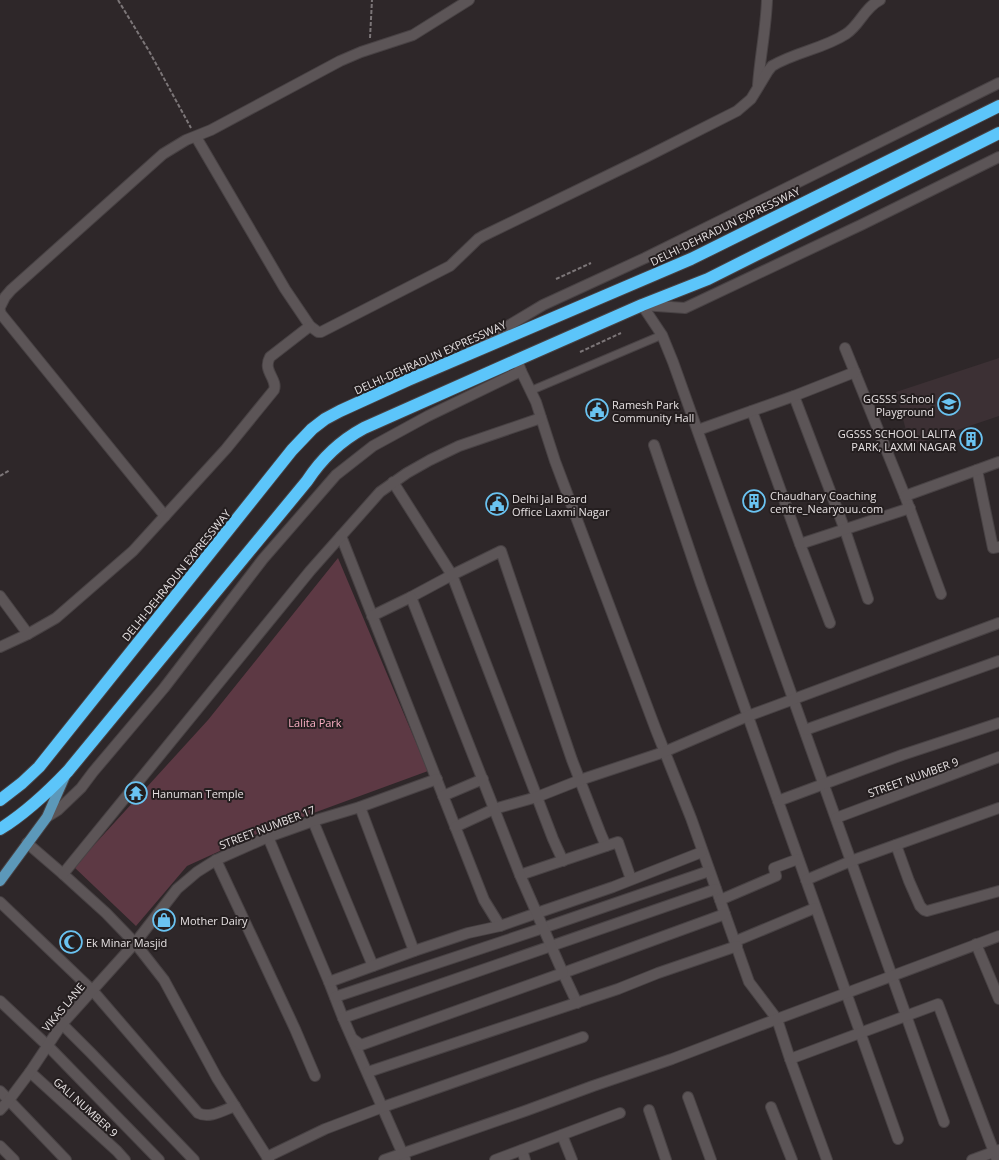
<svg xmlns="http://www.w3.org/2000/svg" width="999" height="1160" font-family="'Open Sans',sans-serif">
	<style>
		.built { fill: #3c3034 }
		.green { fill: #5d3944 }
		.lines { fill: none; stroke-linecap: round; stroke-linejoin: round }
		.lane-casing { stroke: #484244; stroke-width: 9 }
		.street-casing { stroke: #484244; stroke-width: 12 }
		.secondary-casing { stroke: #484244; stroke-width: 12 }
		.primary-casing { stroke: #484244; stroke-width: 12 }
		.highway-casing { stroke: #484244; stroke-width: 14 }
		.path { stroke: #7c7678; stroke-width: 2; stroke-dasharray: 4 2; stroke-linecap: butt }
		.lane { stroke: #5c5557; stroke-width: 7 }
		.street { stroke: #5c5557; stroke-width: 10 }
		.secondary { stroke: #5c5557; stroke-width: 10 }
		.primary { stroke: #5c98b9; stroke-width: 10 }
		.highway { stroke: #5cc5fa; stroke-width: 12 }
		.labels { text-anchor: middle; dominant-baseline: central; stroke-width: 4; stroke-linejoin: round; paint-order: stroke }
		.street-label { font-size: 11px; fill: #e6e1e2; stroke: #241e1f }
		.poi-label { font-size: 11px; fill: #e6e1e2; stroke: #241e1f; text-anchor: start }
		.park-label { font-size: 11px; fill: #fab0c4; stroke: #241e1f }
	</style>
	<rect width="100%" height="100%" fill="#2e2729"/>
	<polygon class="built" points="999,358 999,416 910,446 896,392"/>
	<polygon class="green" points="338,558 428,771 259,833 187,866 136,926 74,867 208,720"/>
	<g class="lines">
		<g class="lane-casing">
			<polyline id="lane" points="530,391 662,335"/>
		</g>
		<g class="street-casing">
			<g id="street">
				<path d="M758 85C760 57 766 29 767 0"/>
				<path d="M196 137 285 289 310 326 318 332H321L450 266 478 239 483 236 646 157 737 111 751 99 768 71 772 66C795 52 823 49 846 34 860 25 864 8 880 0"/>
				<polyline points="642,305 662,335 673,362 944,1122"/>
				<polyline points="0,307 5,297 11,290 163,154 186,140 211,130 340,61 361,52 413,35 469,0"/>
				<polyline points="0,311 1,314 165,516"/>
				<polyline points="845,348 905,496 941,594"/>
				<polyline points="521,371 536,402 555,461 656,730 691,818 749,982 777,1019 790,1059 827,1160"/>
				<polyline points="794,396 845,530 868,599"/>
				<polyline points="752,411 800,544 830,623"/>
				<polyline points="698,430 794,396 855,372"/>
				<polyline points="654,445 701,584 898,1139"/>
				<polyline points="977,470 993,548 999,547"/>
				<polyline points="393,482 452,575 553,839 563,861"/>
				<polyline points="905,496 999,462"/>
				<polyline points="341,536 484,900 500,926"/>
				<polyline points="800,544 910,508"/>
				<polyline points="0,596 28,634"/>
				<polyline points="372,616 411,597 452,575 501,551 572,760 600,832 606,846"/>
				<path d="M0 647 28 634 56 618 133 551 226 449 274 390C278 379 262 371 270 357L310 326"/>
				<polyline points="805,730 999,661"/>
				<polyline points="443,796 483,779"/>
				<polyline points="778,801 902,755 999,723"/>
				<polyline points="360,807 414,951"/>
				<polyline points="836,818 999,757"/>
				<polyline points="313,821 373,966"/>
				<polyline points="455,827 494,809 537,797 580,780 664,752 748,716 999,623"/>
				<polyline points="268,837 329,982 343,1018 405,1159"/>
				<polyline points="27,843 63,874 106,913 135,943 164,980 217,1078 269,1160"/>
				<polyline points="896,845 909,881 920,906 924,910 927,911 999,891"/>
				<polyline points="216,860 295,1029 315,1076"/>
				<polyline points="63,874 310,571 380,492 407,473 430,460 459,446 541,418"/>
				<polyline points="520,875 618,842 631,879"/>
				<polyline points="806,880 851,861 999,808"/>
				<polyline points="720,900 776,876 774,868 798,859"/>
				<path d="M0 902 93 991 198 1113C209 1119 224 1110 235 1106"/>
				<polyline points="736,941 815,908"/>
				<polyline points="976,944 999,999"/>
				<polyline points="329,982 414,951 468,933 500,926 537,913 613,887 702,852"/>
				<polyline points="335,997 543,928 709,871"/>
				<polyline points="0,1001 48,1046 159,1160"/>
				<polyline points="577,1003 563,973 725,914"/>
				<polyline points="343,1018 716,889"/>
				<polyline points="62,1024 91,1053 194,1160"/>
				<polyline points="353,1039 361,1045 563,973 520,875 411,597"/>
				<polyline points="790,1059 938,1004 997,1160"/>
				<polyline points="30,1072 117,1151 125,1160"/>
				<polyline points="368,1072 618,989 658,973 737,946"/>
				<polyline points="0,1091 66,1160"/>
				<polyline points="688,1097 711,1160"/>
				<polyline points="771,1107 792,1160"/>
				<polyline points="0,1110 9,1100 30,1072 62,1024 135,943 177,889 197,872 216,860 268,837 313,821 360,807 437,779"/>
				<polyline points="649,1110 666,1160"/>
				<polyline points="562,1135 572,1160"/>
				<polyline points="0,1146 14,1160"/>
				<polyline points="522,1150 525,1160"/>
				<polyline points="267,1157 325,1129 383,1107 583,1037"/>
				<polyline points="384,1160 525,1111 593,1086 672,1059 777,1019 999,936"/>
				<polyline points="495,1160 620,1113"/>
				<polyline points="972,1160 999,1150"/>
			</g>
		</g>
		<g class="secondary-casing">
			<g id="secondary">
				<polyline points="642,305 685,308 863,224 999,157"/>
				<polyline points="471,348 543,305 645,258 999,83"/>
				<polyline points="47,817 58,810 81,788 93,772 164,688 263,559 336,475 373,446 428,416 521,371 517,360"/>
			</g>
		</g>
		<g class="primary-casing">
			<polyline id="primary" points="0,881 47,817 65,776"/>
		</g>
		<g class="highway-casing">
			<g id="highway">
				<polyline points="0,800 22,783 39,767 292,450 312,429 325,419 340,411 408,380 691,259 999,106"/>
				<path d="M0 829C26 813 47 793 68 771L307 481C322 458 340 441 364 428L517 360 642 305 708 279 999 133"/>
			</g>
		</g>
		<g class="path">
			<polyline points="118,0 149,51 191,128"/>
			<polyline points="370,38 372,0"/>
			<polyline points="556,279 591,263"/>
			<polyline points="580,352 621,333"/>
			<polyline points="0,476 10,470"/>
		</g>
		<use href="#lane" class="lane"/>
		<use href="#street" class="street"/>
		<use href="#secondary" class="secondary"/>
		<use href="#primary" class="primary"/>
		<use href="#highway" class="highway"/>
	</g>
	<defs>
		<g id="school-ring" transform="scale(1.15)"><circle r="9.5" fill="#241e1f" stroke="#6ac3f1" stroke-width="1.5"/><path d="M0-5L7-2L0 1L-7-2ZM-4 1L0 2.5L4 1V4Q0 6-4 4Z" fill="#6ac3f1"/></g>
		<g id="civic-ring" transform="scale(1.15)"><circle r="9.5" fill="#241e1f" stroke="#6ac3f1" stroke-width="1.5"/><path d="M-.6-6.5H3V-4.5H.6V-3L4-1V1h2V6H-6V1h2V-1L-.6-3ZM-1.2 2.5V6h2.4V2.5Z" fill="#6ac3f1"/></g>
		<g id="building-ring" transform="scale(1.15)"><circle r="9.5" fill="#241e1f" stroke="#6ac3f1" stroke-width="1.5"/><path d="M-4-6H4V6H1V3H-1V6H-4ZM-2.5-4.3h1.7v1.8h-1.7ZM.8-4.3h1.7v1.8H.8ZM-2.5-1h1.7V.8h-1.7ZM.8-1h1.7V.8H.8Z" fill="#6ac3f1"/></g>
		<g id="temple-ring" transform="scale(1.15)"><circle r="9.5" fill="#241e1f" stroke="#6ac3f1" stroke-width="1.5"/><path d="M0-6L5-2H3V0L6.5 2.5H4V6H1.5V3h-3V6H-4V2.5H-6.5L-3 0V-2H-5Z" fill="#6ac3f1"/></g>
		<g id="shop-ring" transform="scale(1.15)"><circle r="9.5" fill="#241e1f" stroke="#6ac3f1" stroke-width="1.5"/><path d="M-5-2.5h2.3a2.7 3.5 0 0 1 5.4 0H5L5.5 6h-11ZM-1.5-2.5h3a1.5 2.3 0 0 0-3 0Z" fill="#6ac3f1"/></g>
		<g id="mosque-ring" transform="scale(1.15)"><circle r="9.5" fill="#241e1f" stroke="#6ac3f1" stroke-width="1.5"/><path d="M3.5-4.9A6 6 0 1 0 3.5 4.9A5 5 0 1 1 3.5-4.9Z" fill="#6ac3f1"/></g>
	</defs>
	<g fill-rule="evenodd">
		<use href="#school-ring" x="949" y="404"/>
		<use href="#civic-ring" x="597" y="410"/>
		<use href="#building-ring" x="971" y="439"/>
		<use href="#building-ring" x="754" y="501"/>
		<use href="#civic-ring" x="497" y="504"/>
		<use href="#temple-ring" x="136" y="793"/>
		<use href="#shop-ring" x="164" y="920"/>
		<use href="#mosque-ring" x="71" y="942"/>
	</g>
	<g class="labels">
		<g class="street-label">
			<text transform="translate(725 226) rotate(-26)">DELHI-DEHRADUN EXPRESSWAY</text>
			<text transform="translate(430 357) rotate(-24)">DELHI-DEHRADUN EXPRESSWAY</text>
			<text transform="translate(176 575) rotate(-51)">DELHI-DEHRADUN EXPRESSWAY</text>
			<text transform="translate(913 777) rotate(-20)">STREET NUMBER 9</text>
			<text transform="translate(267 827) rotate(-21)">STREET NUMBER 17</text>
			<text transform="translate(63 1007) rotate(-50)">VIKAS LANE</text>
			<text transform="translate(86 1107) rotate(42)">GALI NUMBER 9</text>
		</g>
		<g class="poi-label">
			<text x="934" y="398" text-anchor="end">GGSSS School<tspan x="934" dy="13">Playground</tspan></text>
			<text x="612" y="404">Ramesh Park<tspan x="612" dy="13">Community Hall</tspan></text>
			<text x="956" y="433" text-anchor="end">GGSSS SCHOOL LALITA<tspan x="956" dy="13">PARK, LAXMI NAGAR</tspan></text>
			<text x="770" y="495">Chaudhary Coaching<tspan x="770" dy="13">centre_Nearyouu.com</tspan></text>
			<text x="512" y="498">Delhi Jal Board<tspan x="512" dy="13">Office Laxmi Nagar</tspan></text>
			<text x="152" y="793">Hanuman Temple</text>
			<text x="180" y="920">Mother Dairy</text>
			<text x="86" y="942">Ek Minar Masjid</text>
		</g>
		<g class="park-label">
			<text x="315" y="722">Lalita Park</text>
		</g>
	</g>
</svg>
